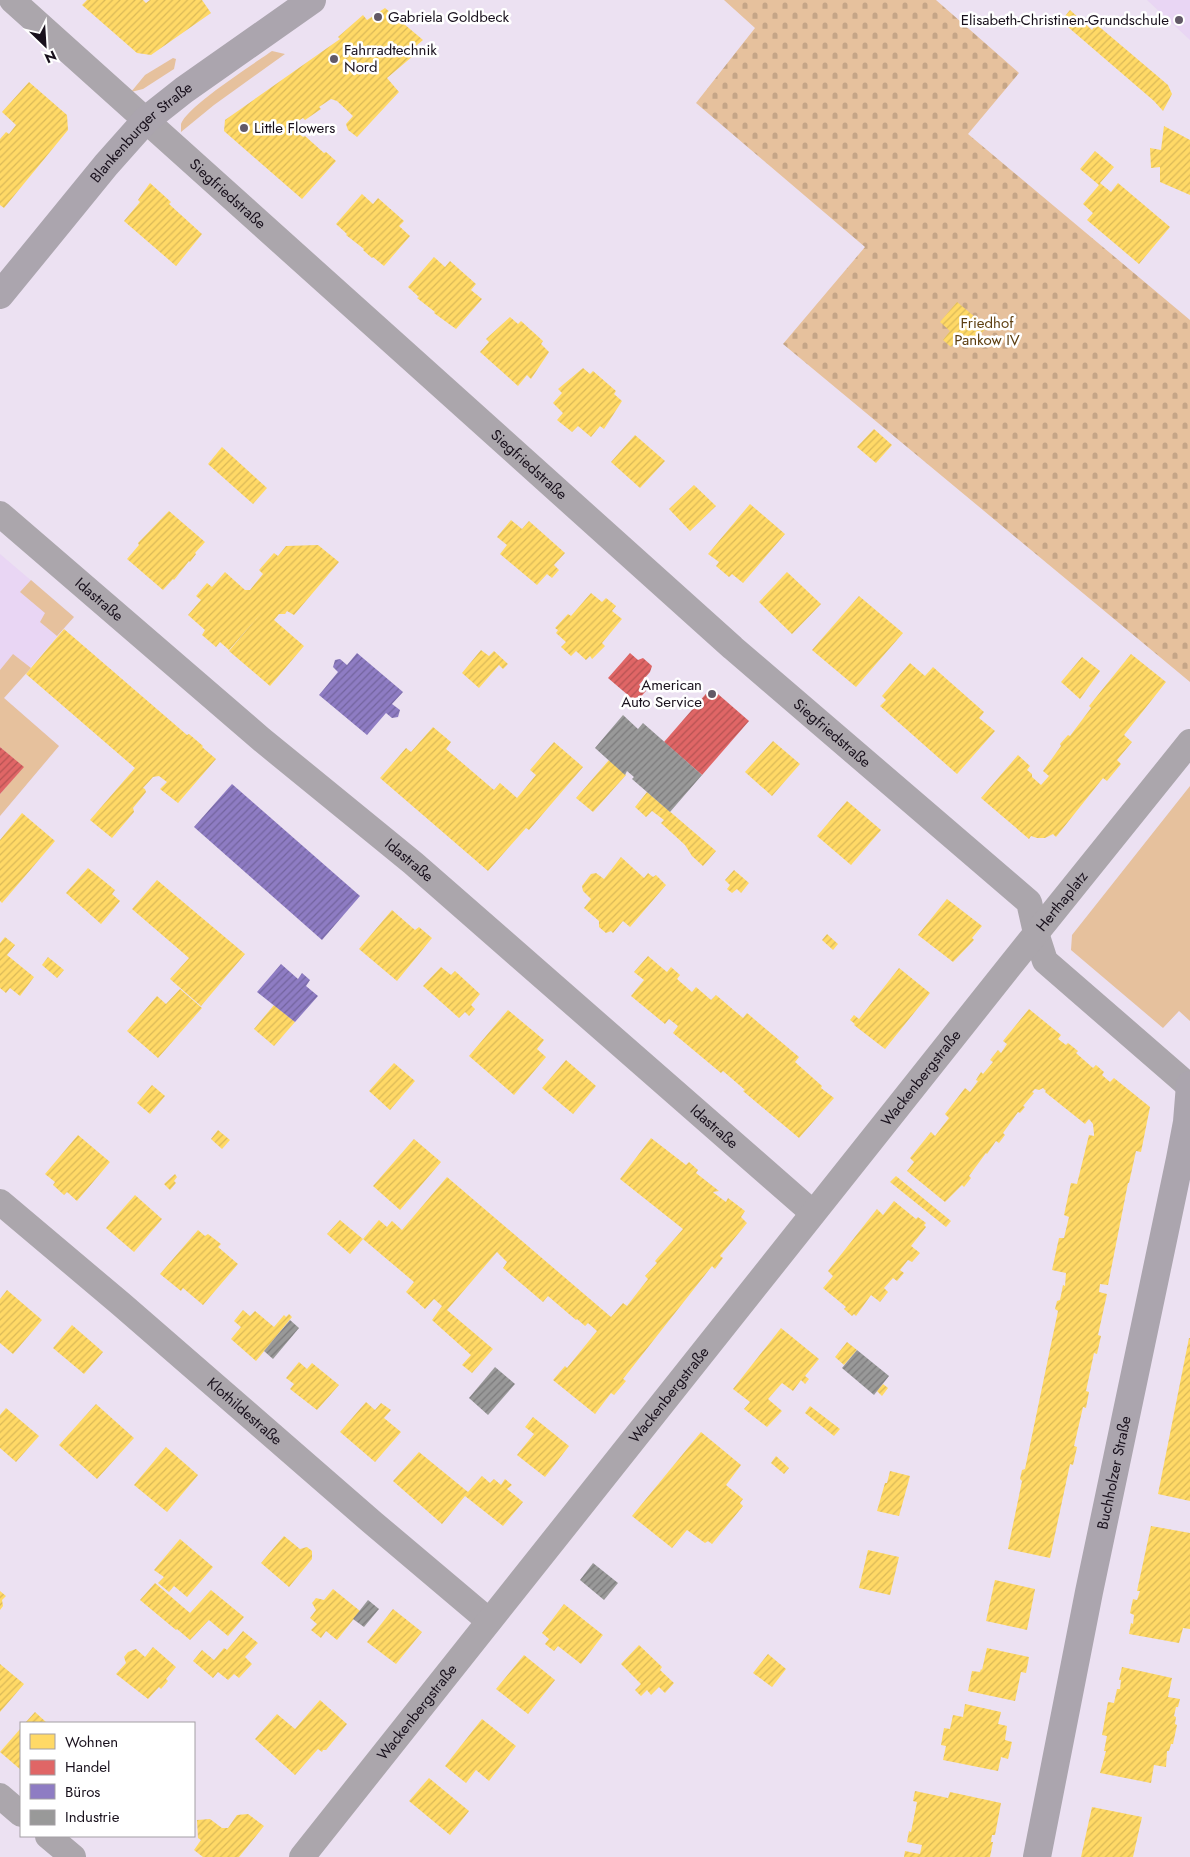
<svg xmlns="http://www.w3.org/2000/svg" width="1190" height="1857" font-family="Jost,sans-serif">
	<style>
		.built { fill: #e9d6f4 }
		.green { fill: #e6c19d }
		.cemetery { fill: url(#cemetery-stones) }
		.homes { fill: url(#homes-hatch) }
		.shops { fill: url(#shops-hatch) }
		.offices { fill: url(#offices-hatch) }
		.industry { fill: url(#industry-hatch) }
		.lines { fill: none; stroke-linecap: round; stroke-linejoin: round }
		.street { stroke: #aba6ac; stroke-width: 26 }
		.secondary { stroke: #aba5ae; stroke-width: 28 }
		.poi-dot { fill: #625967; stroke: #fff; stroke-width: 2 }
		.labels { text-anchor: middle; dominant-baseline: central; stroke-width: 5; stroke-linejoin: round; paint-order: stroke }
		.poi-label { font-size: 15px; fill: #18101c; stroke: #fff; text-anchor: start }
		.street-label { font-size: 15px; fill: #18101c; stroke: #fff }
		.park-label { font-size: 15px; fill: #5d3f11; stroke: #fff }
	</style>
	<defs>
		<pattern id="cemetery-stones" width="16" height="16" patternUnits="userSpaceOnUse" patternTransform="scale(1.25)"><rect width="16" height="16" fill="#e6c19d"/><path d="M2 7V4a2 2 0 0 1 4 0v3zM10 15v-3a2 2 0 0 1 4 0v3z" fill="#c5a587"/></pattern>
		<pattern id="homes-hatch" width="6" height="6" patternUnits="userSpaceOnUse" patternTransform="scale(1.25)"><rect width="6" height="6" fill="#ffd966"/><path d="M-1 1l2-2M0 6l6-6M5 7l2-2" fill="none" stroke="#dab958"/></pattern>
		<pattern id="shops-hatch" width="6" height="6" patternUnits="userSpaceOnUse" patternTransform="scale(1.25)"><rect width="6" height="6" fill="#e06666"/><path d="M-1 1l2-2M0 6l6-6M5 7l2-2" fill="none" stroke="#b55353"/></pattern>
		<pattern id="offices-hatch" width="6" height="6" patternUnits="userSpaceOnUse" patternTransform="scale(1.25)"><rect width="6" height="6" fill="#8e7cc3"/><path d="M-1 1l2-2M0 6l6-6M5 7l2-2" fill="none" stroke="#73649e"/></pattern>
		<pattern id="industry-hatch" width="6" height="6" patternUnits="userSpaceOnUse" patternTransform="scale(1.25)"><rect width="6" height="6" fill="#999"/><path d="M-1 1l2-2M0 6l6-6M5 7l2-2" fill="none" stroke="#7c7b7c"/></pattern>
	</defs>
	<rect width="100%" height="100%" fill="#ece1f2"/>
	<g class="built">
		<polygon points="1147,0 1190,0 1190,40"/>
		<polygon points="0,554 74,617 4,698 59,746 0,816"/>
	</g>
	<g class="green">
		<path d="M272 51 285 54 214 105 181 132C181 130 181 127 181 124 186 107 255 63 272 51Z"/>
		<polygon points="173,58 176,59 174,69 143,89 131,92 145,75"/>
		<polygon points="31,580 74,617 57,636 40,622 45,613 20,592"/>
		<polygon points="13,654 31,668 4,698 59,746 0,816 0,794 23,767 0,747 0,670"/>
		<polygon points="1190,786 1190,1021 1179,1011 1163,1028 1071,950 1072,935"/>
	</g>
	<polygon class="cemetery" points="724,0 936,0 1019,73 968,134 1190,320 1190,682 783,344 865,247 696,103 755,28"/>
	<g class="homes">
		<polygon points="87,0 143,0 146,3 150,0 202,0 211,13 151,55 137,53 82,5"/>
		<polygon points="385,8 423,40 409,52 413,56 387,78 399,92 357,137 348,130 346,124 353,116 337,101 331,99 319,107 321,109 305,120 303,118 295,123 293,128 303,137 305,136 324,153 326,152 336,161 302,199 224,131 225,120 340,39 338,37 363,15 367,20"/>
		<polygon points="1070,10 1092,30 1096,24 1168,85 1172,94 1163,111 1154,101 1061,21"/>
		<polygon points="29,82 67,115 68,130 4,208 0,205 0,139 6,132 9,134 16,125 2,112"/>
		<polygon points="1164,126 1190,140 1190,195 1160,182 1160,167 1151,168 1150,148 1161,150"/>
		<polygon points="1095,151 1114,167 1100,183 1111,192 1118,183 1170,227 1139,264 1087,220 1093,213 1083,204 1099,185 1080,169"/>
		<polygon points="150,183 171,202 169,204 202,234 176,266 124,221 140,202 138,200"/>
		<polygon points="362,194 373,204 378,198 404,221 399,226 410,236 384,266 373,257 372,258 363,250 364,249 346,235 347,234 336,224"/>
		<polygon points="434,257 445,267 450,261 476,284 471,290 482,299 456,329 434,313 435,312 417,298 419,297 408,287"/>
		<polygon points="957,302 987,327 969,348 959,338 951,347 943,340 950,331 940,322"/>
		<polygon points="510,317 518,324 521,321 543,341 541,344 549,352 531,379 527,375 518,386 480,352 489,342 486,339"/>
		<polygon points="583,368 590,374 593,371 616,391 614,394 622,401 604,429 600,426 591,437 578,426 572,432 557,420 563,413 553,403 562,393 558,389"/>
		<polygon points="874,429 892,445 876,463 857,447"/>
		<polygon points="635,435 665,461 640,488 611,462"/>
		<polygon points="222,447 267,488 253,504 208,464"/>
		<polygon points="694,485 716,506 690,531 669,509"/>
		<polygon points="750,504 785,534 743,583 732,574 729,577 716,566 719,562 708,554"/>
		<polygon points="169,511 205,542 195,553 196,554 190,562 189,561 174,580 173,579 163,590 127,559 139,545 138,543"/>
		<polygon points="511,520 522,529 529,521 565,553 554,565 559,570 552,578 547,574 537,585 500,554 507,545 497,537"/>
		<polygon points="318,545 339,562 294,615 287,611 285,614 279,614 274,620 304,646 270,686 229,651 262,612 229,650 220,642 216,647 202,635 205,630 188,615 201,600 196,596 207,583 212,587 225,572 245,590 250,590 263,574 259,570 274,553 278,556 286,546"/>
		<polygon points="787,572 821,604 792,634 759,602"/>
		<polygon points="591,593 602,602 606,598 616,606 612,611 622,619 602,643 605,646 592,659 590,656 586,660 576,651 571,656 561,647 566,642 556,633 558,630 555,628 568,614 571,616"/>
		<polygon points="859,596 903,633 856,687 812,650"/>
		<polygon points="64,629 187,735 189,734 203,746 202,747 216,759 178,803 160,789 167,782 159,776 153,777 143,788 145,789 146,792 133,808 134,812 112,838 90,820 135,768 26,674"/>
		<polygon points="481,650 489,656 494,651 508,664 503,669 499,665 479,688 462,673"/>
		<polygon points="1131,654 1166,682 1124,735 1132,742 1117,760 1121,764 1107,781 1103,778 1056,837 1053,834 1045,838 1037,838 1031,836 1029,839 981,798 1018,755 1030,766 1027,770 1032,774 1032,777 1041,785 1049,776 1043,771 1061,746 1060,744 1068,735 1070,736 1091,708 1089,706"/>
		<polygon points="1082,657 1100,671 1080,699 1061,682"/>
		<polygon points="910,663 925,676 933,667 984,712 979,718 995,731 957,774 880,706 886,700 882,696"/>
		<polygon points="433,727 451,742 446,749 494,790 500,783 517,798 536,775 530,770 554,742 583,767 529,830 526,828 488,871 380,778 406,748 411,752"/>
		<polygon points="773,741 800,764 772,796 745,772"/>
		<polygon points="609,760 626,775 593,812 576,798"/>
		<polygon points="647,792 716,851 703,866 692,856 685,845 661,823 664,820 652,811 646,817 635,807"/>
		<polygon points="847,801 881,830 851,865 817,836"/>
		<polygon points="22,813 55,841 2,903 0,901 0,840"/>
		<polygon points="621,857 644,878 648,873 653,877 656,875 666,885 630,927 623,921 613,933 611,931 606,933 599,927 599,921 584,908 591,899 583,891 582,886 591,874 596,873 604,879"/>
		<polygon points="88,868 115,890 112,894 120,901 101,924 66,893"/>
		<polygon points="734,870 749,883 741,893 737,889 732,893 727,889 730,885 725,880"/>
		<polygon points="157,880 245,954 201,1006 170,979 189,958 132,909"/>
		<polygon points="947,899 982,926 972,938 974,940 953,962 918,935"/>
		<polygon points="392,910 415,930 419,927 432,938 397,981 359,949"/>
		<polygon points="827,934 838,944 833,950 822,940"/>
		<polygon points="5,937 15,945 7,955 34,977 20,996 10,988 6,993 0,988 0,943"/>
		<polygon points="648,956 667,972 671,967 680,975 677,979 692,992 696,987 711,1000 716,995 743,1018 747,1013 799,1057 795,1062 822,1086 821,1088 834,1098 799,1138 743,1091 745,1090 723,1071 721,1073 673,1033 678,1026 669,1019 665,1024 631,996 644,980 634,972"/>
		<polygon points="48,957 64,970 57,978 42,965"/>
		<polygon points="441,967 451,975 455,971 480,994 471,1005 475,1009 469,1016 465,1012 459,1018 423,986"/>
		<polygon points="899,968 930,993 885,1049 854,1025 855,1024 850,1020 854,1015 859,1019"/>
		<polygon points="180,989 202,1008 158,1058 127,1031 157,996 166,1004"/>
		<polygon points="274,1005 295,1022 274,1046 254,1029"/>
		<polygon points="1029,1009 1061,1035 1058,1039 1066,1045 1068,1043 1078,1051 1076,1053 1093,1068 1096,1065 1104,1072 1102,1075 1110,1082 1114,1078 1150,1107 1141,1152 1136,1151 1129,1183 1128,1183 1108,1285 1100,1284 1099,1292 1107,1294 1098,1335 1101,1336 1097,1354 1094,1353 1086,1391 1089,1392 1086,1408 1083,1407 1074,1446 1077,1447 1073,1465 1070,1464 1050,1558 1008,1549 1022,1481 1020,1479 1022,1470 1025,1469 1058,1311 1055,1309 1057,1301 1060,1300 1063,1285 1065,1286 1066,1273 1052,1270 1059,1238 1064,1238 1069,1217 1064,1215 1071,1183 1077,1184 1089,1135 1094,1136 1094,1134 1093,1124 1089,1119 1085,1124 1045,1092 1046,1091 1043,1088 1039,1090 1035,1089 1032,1092 1034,1093 1023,1106 1025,1107 1020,1113 1018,1112 1003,1133 1005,1135 999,1143 996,1141 987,1154 986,1153 969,1176 971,1178 964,1187 962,1185 945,1202 907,1171 914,1162 910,1158 931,1132 935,1136 949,1118 945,1114 965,1088 970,1092 978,1081 976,1080 981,1072 983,1074 993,1062 990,1060 998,1050 1001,1053 1007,1044 1003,1041"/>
		<polygon points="508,1010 544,1040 537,1049 546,1057 514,1095 469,1056"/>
		<polygon points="566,1060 596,1086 573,1114 542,1088"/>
		<polygon points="394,1063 415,1081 390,1110 369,1091"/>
		<polygon points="152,1085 165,1096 150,1114 137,1103"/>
		<polygon points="218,1130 230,1140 222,1149 211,1139"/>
		<polygon points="78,1135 110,1162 77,1201 67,1192 64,1195 53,1185 55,1182 45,1174"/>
		<polygon points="651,1138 686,1165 689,1162 698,1170 696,1173 719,1191 713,1192 714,1193 726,1202 728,1198 745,1211 741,1217 747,1223 720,1256 723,1258 715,1269 712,1266 623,1379 626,1381 614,1395 611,1393 595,1414 553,1380 565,1366 567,1368 597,1331 588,1323 585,1326 577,1319 576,1320 548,1296 543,1302 503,1268 507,1262 497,1252 447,1310 493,1349 472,1373 462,1365 471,1355 432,1320 442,1306 434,1299 425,1309 406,1292 414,1282 363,1239 379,1220 387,1227 392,1221 402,1230 447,1177 611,1317 623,1303 627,1306 648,1279 645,1276 657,1263 655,1261 683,1229 620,1179"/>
		<polygon points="414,1139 441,1162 400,1210 373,1186"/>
		<polygon points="175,1174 177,1177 174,1181 176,1183 170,1190 164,1184"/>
		<polygon points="896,1176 951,1221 946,1227 890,1182"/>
		<polygon points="135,1195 162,1219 134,1252 106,1228"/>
		<polygon points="894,1201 916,1219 918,1217 926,1223 924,1225 926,1227 911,1246 920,1253 912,1262 908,1260 900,1270 904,1273 897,1281 893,1278 884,1288 888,1292 880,1302 871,1295 856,1316 854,1314 852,1316 844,1309 846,1307 823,1288 833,1276 828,1271 877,1209 883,1215"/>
		<polygon points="340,1220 363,1239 350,1254 327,1234"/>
		<polygon points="198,1230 205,1236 208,1234 221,1244 218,1247 238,1264 203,1305 183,1288 181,1291 160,1274"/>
		<polygon points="7,1290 42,1320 13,1354 0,1343 0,1299"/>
		<polygon points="243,1310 250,1316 255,1311 274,1327 284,1315 286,1317 289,1314 292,1317 256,1361 231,1339 241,1327 234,1321"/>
		<polygon points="72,1325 103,1352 84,1374 53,1348"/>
		<polygon points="781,1328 819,1359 805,1376 809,1379 805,1384 801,1380 793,1391 782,1383 768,1399 782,1411 767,1427 744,1409 750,1402 733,1389"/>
		<polygon points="1189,1338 1190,1338 1190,1501 1158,1494"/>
		<polygon points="847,1342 857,1350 844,1365 835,1357"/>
		<polygon points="299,1362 307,1369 312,1363 339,1385 317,1410 290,1389 294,1384 286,1378"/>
		<polygon points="883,1384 888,1388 882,1396 877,1391"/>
		<polygon points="366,1402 375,1410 381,1403 391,1410 384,1418 401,1432 375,1462 340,1432"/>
		<polygon points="96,1404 134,1438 97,1479 59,1445"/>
		<polygon points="810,1406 840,1429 834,1436 805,1413"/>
		<polygon points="6,1408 39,1436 16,1462 0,1448 0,1415"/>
		<polygon points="533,1417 569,1446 545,1477 517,1455 534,1434 525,1427"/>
		<polygon points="701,1432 741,1465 726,1485 743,1499 740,1503 743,1506 712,1544 708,1541 705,1543 687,1530 672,1548 632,1516"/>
		<polygon points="166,1447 198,1475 167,1512 134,1485"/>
		<polygon points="419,1452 468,1492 482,1476 490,1483 494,1479 501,1485 505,1479 512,1485 507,1489 523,1502 503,1526 465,1496 442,1524 393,1481"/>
		<polygon points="776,1456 789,1468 784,1474 771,1463"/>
		<polygon points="890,1471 910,1476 899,1516 877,1511 885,1483 887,1483"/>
		<polygon points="1151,1526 1190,1533 1190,1629 1183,1628 1179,1643 1129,1634 1131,1623 1133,1624 1134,1615 1130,1613 1133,1599 1137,1600 1140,1591 1137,1591"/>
		<polygon points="284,1536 300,1549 307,1547 312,1551 312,1559 289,1587 261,1563"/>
		<polygon points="180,1539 213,1567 187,1597 174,1586 169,1592 158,1583 164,1577 154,1570"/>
		<polygon points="868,1550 899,1557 890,1595 859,1588"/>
		<polygon points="995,1580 1035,1589 1027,1630 986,1621"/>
		<polygon points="155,1583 190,1613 211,1590 244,1617 228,1636 209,1620 190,1640 177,1629 176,1630 140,1600"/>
		<polygon points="333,1589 360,1611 337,1640 326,1631 321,1638 311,1630 317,1624 310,1618 316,1610 312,1603 316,1598 324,1600"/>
		<polygon points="0,1591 6,1596 2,1600 3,1606 0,1610"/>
		<polygon points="564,1604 603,1635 581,1664 558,1646 554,1651 545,1644 549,1639 542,1633"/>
		<polygon points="393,1609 422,1632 396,1664 367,1642"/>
		<polygon points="243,1631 258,1643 245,1657 252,1664 239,1678 234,1674 228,1680 218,1672 213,1678 193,1661 202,1650 214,1660 224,1648 227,1650"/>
		<polygon points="639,1645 662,1667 660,1670 674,1683 665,1693 659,1687 651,1695 647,1690 641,1696 635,1690 641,1684 621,1664"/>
		<polygon points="153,1647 176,1667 166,1679 168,1681 161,1689 159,1687 148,1699 116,1674 126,1663 124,1657 128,1652 136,1649 145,1657"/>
		<polygon points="987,1648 1029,1657 1026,1673 1021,1672 1015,1701 968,1691 972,1671 980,1672 981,1669 982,1670"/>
		<polygon points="768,1654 786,1669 772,1687 753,1673"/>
		<polygon points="524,1655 555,1680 528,1714 496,1689"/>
		<polygon points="0,1664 24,1684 0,1712"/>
		<polygon points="1122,1667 1172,1678 1168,1697 1180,1699 1178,1707 1176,1707 1174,1716 1176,1717 1175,1724 1177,1725 1173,1744 1171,1744 1169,1751 1167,1751 1166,1767 1154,1765 1151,1783 1100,1773 1106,1751 1104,1751 1107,1736 1102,1735 1108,1702 1114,1703 1117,1689 1120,1689 1121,1680 1119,1680"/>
		<polygon points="320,1700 347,1724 326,1750 323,1750 322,1752 318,1749 295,1775 255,1739 277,1714 295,1729"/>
		<polygon points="965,1704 1001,1712 998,1724 1007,1726 1005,1740 1012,1742 1008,1759 1001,1757 998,1771 943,1760 946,1746 941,1745 944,1728 950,1729 953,1715 963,1717"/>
		<polygon points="35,1712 47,1723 25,1723"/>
		<polygon points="482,1719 516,1746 489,1781 476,1770 466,1783 445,1766"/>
		<polygon points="21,1728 21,1770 0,1752"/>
		<polygon points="429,1778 469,1811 450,1835 409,1801"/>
		<polygon points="915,1791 948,1798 950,1792 1001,1803 995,1835 992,1835 991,1842 993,1842 990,1857 904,1857 905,1851 920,1854 922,1845 907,1842 909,1831 911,1832 917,1802 913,1801"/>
		<polygon points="1092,1807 1142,1817 1133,1857 1081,1857"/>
		<polygon points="248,1814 264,1826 239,1857 203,1857 194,1850 201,1840 198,1838 197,1820 210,1819 222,1828 228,1828 237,1815"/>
	</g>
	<g class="shops">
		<polygon points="630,653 638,660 643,658 652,666 650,672 639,685 646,691 636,702 608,678"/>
		<polygon points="711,688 749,721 702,775 664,742"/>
		<polygon points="0,747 24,767 0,794"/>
	</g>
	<g class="offices">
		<polygon points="357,653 403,692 392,704 400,710 398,717 392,718 386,713 367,735 319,695 338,672 333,667 335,660 340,659 347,665"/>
		<polygon points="232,784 360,896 322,940 194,827"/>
		<polygon points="281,964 298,979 302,973 310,980 306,986 318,996 295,1022 257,992"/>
	</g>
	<g class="industry">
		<polygon points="623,715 638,729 643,723 702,775 670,812 632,779 634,777 627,771 625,775 595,748"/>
		<polygon points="290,1320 299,1328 273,1359 264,1351"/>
		<polygon points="857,1350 889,1376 874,1395 842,1368"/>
		<polygon points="495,1367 515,1384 488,1415 469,1398"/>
		<polygon points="593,1563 618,1583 604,1600 580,1580"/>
		<polygon points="368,1600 379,1609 364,1627 353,1619"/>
	</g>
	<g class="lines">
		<g class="street">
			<path id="s1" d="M12 0 733 648 1029 902 1036 933 1045 961 1189 1086"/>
			<path id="s2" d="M0 514 261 739 413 863 813 1213"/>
			<path id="s3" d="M0 1202 121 1304 373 1523 489 1621"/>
			<polyline points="0,1796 21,1814"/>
			<polyline points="48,1836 73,1857"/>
			<path id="s4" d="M302 1857 1009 967 1190 742"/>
		</g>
		<g class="secondary">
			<path id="s5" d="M0 295 106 165 146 120 184 90 312 0"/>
			<path id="s6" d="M1037 1857 1089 1592 1180 1159 1187 1122 1190 1085"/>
		</g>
	</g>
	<g class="poi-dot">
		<circle cx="378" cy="17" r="5"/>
		<circle cx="1179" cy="20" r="5"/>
		<circle cx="334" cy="59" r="5"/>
		<circle cx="244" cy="128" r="5"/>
		<circle cx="712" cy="694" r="5"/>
	</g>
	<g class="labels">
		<g class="poi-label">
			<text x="388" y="17">Gabriela Goldbeck</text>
			<text x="1169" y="20" text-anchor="end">Elisabeth-Christinen-Grundschule</text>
			<text x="344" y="50">Fahrradtechnik<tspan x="344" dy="17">Nord</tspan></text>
			<text x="254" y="128">Little Flowers</text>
			<text x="702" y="685" text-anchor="end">American<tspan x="702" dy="17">Auto Service</tspan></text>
		</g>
		<g class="street-label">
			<text stroke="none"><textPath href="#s5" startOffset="216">Blankenburger Straße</textPath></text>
			<text stroke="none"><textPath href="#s1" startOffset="290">Siegfriedstraße</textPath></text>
			<text stroke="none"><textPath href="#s1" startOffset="695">Siegfriedstraße</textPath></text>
			<text stroke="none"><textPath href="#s2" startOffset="131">Idastraße</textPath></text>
			<text stroke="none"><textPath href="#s1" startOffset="1100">Siegfriedstraße</textPath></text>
			<text stroke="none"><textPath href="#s2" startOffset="536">Idastraße</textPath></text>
			<text stroke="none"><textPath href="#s4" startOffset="1221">Herthaplatz</textPath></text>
			<text stroke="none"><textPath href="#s4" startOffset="995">Wackenbergstraße</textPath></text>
			<text stroke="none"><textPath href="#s2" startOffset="941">Idastraße</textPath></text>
			<text stroke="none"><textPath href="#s4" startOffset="590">Wackenbergstraße</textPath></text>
			<text stroke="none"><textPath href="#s3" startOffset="322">Klothildestraße</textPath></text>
			<text stroke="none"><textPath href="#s6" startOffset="392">Buchholzer Straße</textPath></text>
			<text stroke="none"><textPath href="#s4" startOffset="185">Wackenbergstraße</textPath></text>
		</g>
		<g class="park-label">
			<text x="987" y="323">Friedhof<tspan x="987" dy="17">Pankow IV</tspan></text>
		</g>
	</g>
	<rect x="20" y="1722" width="175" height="115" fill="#ffffff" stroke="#a39fa4"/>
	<rect x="30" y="1734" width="25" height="15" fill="#ffd966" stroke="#a39fa4"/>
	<text x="65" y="1747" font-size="15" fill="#18101c">Wohnen</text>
	<rect x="30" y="1760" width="25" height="15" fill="#e06666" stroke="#a39fa4"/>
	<text x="65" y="1772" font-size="15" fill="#18101c">Handel</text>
	<rect x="30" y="1784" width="25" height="15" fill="#8e7cc3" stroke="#a39fa4"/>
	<text x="65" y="1797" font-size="15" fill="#18101c">Büros</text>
	<rect x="30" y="1810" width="25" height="15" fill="#999999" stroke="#a39fa4"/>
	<text x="65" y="1822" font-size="15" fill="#18101c">Industrie</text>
	<g transform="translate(45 45) rotate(155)" stroke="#ffffff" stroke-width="4" paint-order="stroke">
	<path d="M0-4L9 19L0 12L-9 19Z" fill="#18101c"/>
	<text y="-8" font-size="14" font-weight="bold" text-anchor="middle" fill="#18101c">N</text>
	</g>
</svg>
